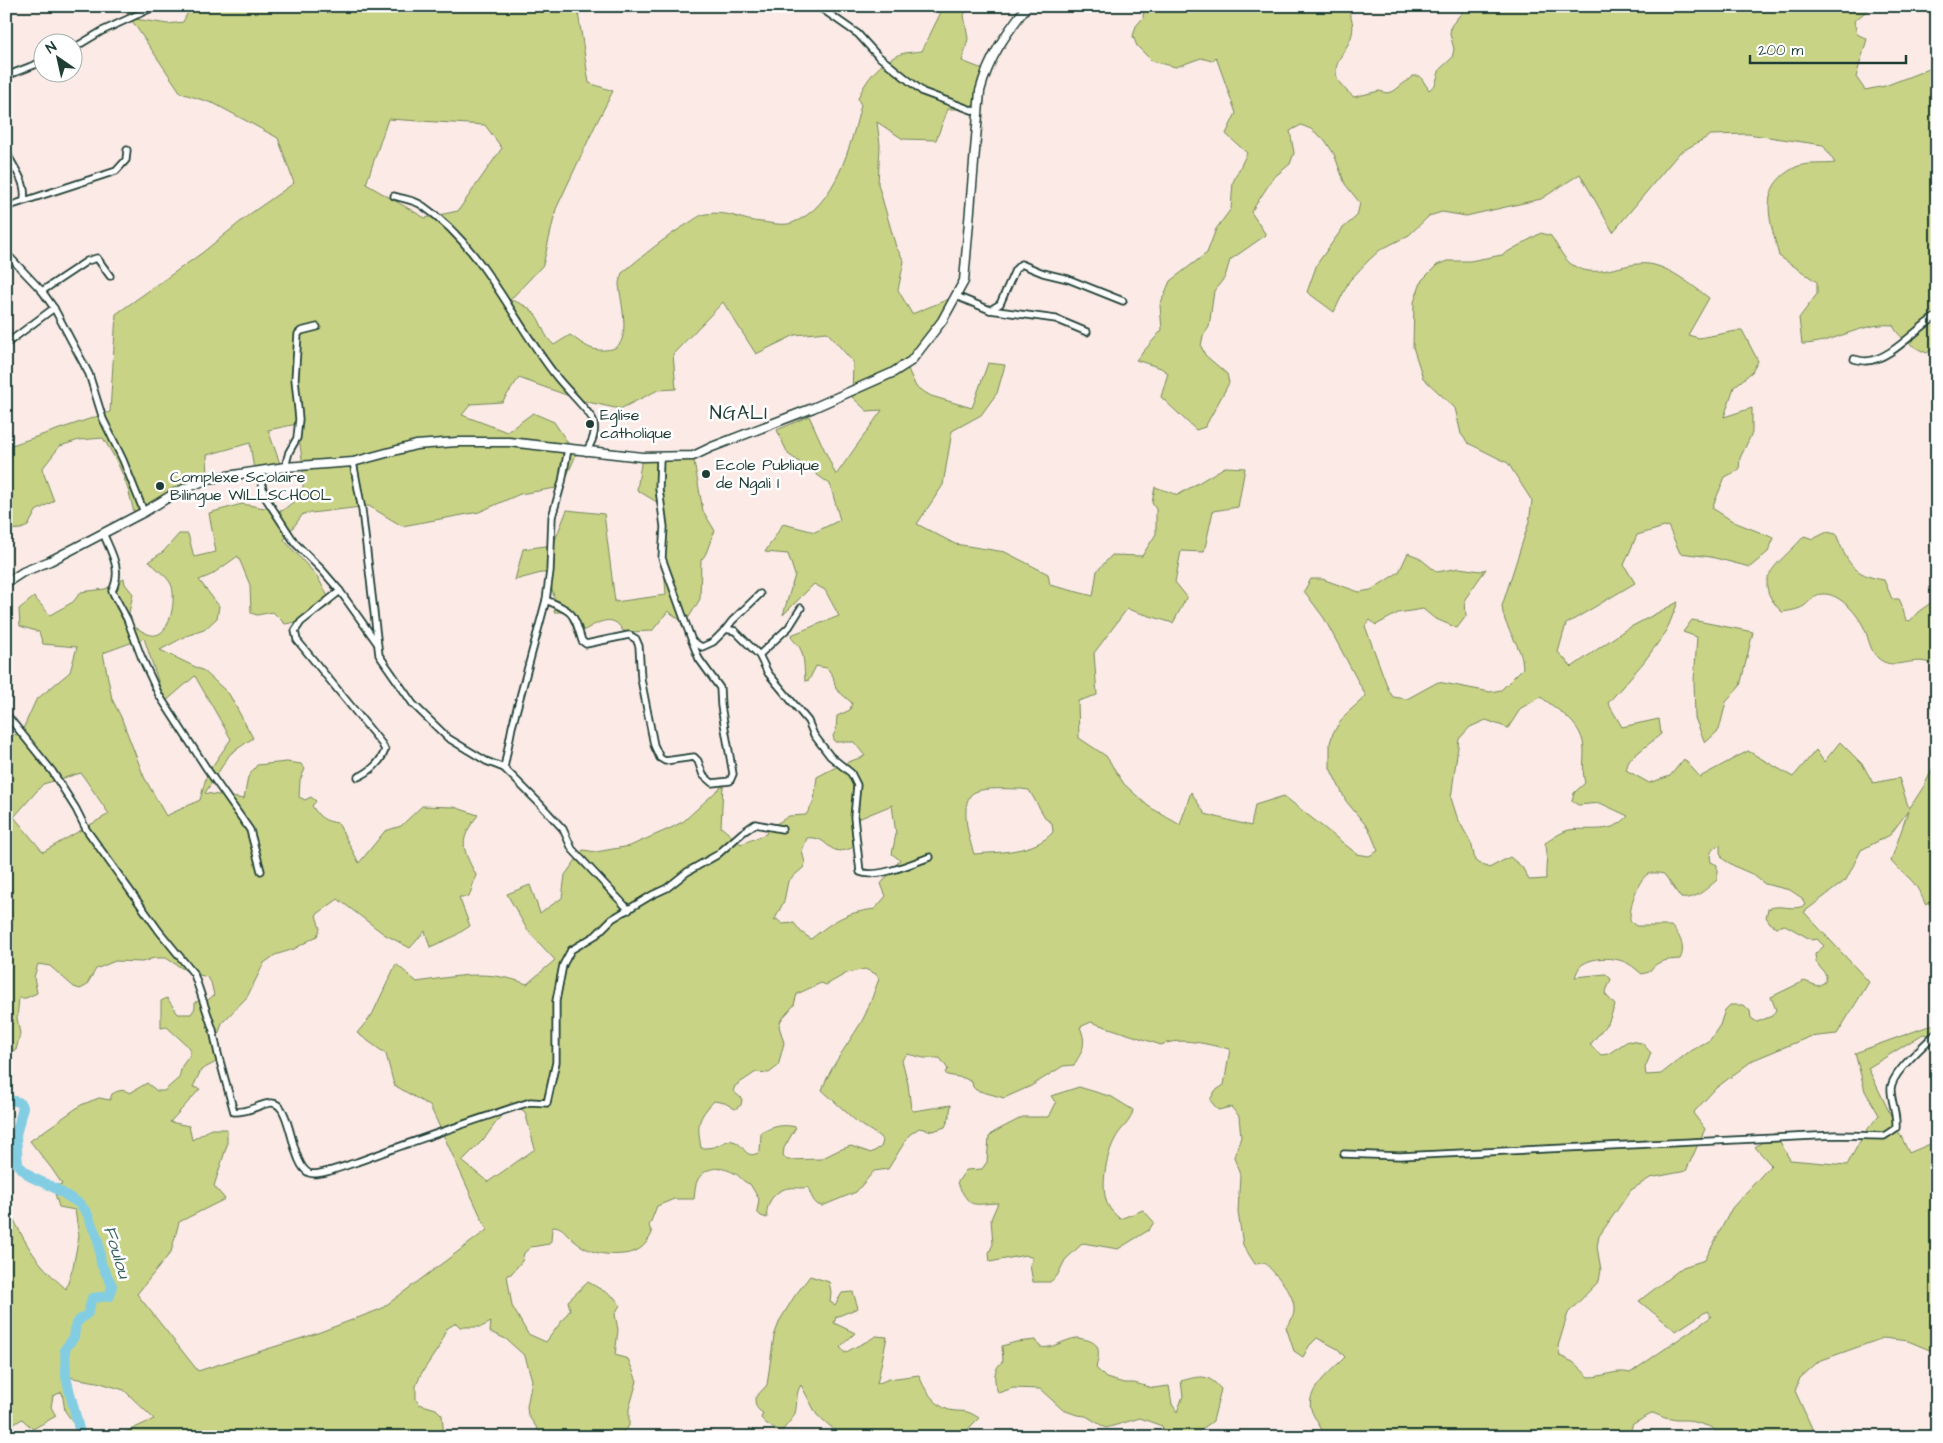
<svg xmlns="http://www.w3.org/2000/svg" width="1943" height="1443" font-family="'Architects Daughter',sans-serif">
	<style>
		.green { fill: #c9d386; stroke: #74885d; fill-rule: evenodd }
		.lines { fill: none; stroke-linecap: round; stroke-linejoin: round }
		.river { stroke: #83cde3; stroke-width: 10 }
		.street-casing { stroke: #1f3d34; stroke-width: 9 }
		.secondary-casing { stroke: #1f3d34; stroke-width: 11 }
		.street { stroke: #fff; stroke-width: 5.5 }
		.secondary { stroke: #fff; stroke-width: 8 }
		.rail { stroke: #1f3d34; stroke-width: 2 }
		.poi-dot { fill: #1f3d34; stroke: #fff; stroke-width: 2 }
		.labels { text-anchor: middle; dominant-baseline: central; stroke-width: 5; stroke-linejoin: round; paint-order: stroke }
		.poi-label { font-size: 16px; fill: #1f3d34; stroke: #fff; text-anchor: start }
		.water-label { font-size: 18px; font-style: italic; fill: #386160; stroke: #fff }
		.quarter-label { font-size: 19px; letter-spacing: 1px; fill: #1f3d34; stroke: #fff }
	</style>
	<rect width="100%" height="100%" fill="#fbeae5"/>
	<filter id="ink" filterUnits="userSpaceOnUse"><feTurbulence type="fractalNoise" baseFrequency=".02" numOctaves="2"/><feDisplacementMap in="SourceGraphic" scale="10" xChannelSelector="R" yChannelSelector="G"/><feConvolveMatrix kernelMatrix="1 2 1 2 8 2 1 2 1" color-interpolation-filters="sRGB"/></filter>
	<g filter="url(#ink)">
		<g class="green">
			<path d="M122 6H156L135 19 168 24 183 22 191 6H577L589 83 613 91 595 126 556 209 543 265 510 300C519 302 532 308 537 317 544 328 543 335 554 345L570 335C586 346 592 353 612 349 633 344 620 299 619 284 619 280 621 277 622 273 644 255 665 237 689 223 695 219 700 215 706 214 729 210 741 221 762 222 771 223 783 226 792 223 836 207 851 144 861 105L858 99C865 80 881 61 901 54 907 52 915 52 922 51L944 6H969L964 15 968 39 962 61 985 70 977 112 961 109H948L936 140 903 139 877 122 880 145 878 184 896 247 904 261 898 290 912 314 956 296 942 321 896 372 908 369 916 387 931 396 972 408 988 363 1005 365 997 393 981 415 952 431 943 485 917 524 955 544 1005 552 1048 574 1050 585 1093 596 1097 571 1112 555 1142 556 1156 534V509L1152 503 1155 487 1178 495 1225 467 1245 468 1238 507 1213 511 1204 552 1181 551 1175 582 1187 597 1173 623 1127 609 1094 653 1097 695 1078 701 1079 738 1106 756 1124 784 1148 806 1180 825 1191 792 1205 814 1251 826 1255 805 1284 796 1357 854 1369 856 1378 851 1369 829 1346 801 1330 768V743L1333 733 1345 715 1366 696 1324 618 1304 591 1311 579H1322L1359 592 1371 590 1399 572 1408 553 1418 557 1437 572 1459 568 1481 571 1486 569 1465 599 1466 616 1457 628 1434 618 1423 609 1398 613 1376 625 1370 620 1365 626 1389 691 1393 697 1407 699 1438 682 1490 692 1501 690 1523 668C1523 645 1503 629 1502 606L1529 522 1532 501 1508 463 1468 443 1461 434 1455 408 1423 378 1413 347 1414 302 1422 280 1437 265 1447 261H1470L1502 255 1541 233 1551 236C1557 245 1563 258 1571 264 1596 282 1623 261 1649 264 1670 267 1693 286 1709 298L1688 335 1699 338 1742 330 1758 361 1752 372 1734 387 1724 417 1752 408V433L1740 458 1739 470 1725 477 1712 508 1734 522 1774 538 1768 552 1750 567 1711 557 1680 553 1668 526 1637 535 1624 565 1635 583 1566 624 1558 652 1572 667 1625 630 1678 602 1666 632 1643 663 1608 703 1622 727 1659 719 1661 734 1629 760 1626 770 1649 783 1670 776 1684 759 1700 777 1748 751 1793 777 1816 750 1824 762 1840 742 1863 765 1873 783 1899 778 1909 809 1924 786 1937 760V900L1926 905C1921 895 1917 885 1908 877 1902 871 1896 868 1891 861L1908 811 1890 835 1861 850 1846 880 1804 912 1869 982 1837 1034 1809 1037 1753 1060 1716 1088 1693 1113 1705 1129 1686 1171 1650 1178 1631 1190 1599 1236 1597 1247 1601 1270 1599 1281 1568 1313 1558 1346 1560 1356 1573 1362 1589 1377C1604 1377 1616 1369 1630 1373L1711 1317 1707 1311 1676 1331 1639 1301 1683 1267 1705 1260 1732 1208 1771 1165 1755 1147 1775 1133 1790 1160 1847 1165 1864 1134 1879 1115 1865 1091 1855 1053 1937 1023V1036L1923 1034 1868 1068 1909 1153 1937 1141V1353L1908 1341 1883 1338 1819 1361 1800 1378 1795 1391 1816 1437H1722L1711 1427 1688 1420H1677L1665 1418 1653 1413 1633 1424 1628 1437H1326C1322 1429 1316 1421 1312 1412 1303 1391 1332 1371 1345 1357L1338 1349 1317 1338 1309 1346 1303 1357 1294 1351 1286 1327C1308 1305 1280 1279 1265 1263L1255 1264 1243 1245 1238 1212 1240 1175 1234 1157 1241 1137 1239 1116 1231 1107 1218 1110 1210 1100 1215 1091 1224 1085 1230 1049C1208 1045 1182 1036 1161 1045L1091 1022 1080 1027C1087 1044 1083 1050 1074 1065L1063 1066 1031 1086 1004 1098 976 1090 973 1087 972 1082 964 1078 947 1075 945 1072 948 1069 940 1058H924L907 1054 902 1060 908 1084 911 1109 914 1111 951 1105 949 1118 945 1127 933 1131 919 1128 909 1135 888 1169 874 1171 856 1192 822 1206C813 1205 811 1194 808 1187 802 1189 795 1187 788 1188 774 1191 765 1204 767 1218L761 1216 757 1212 759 1199 750 1184C742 1182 741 1176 734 1173 721 1166 707 1166 698 1179 695 1184 695 1193 694 1199H674L657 1206 649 1226 652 1233C646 1246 638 1253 623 1254 603 1256 585 1252 570 1237 564 1231 563 1228 555 1226L552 1228 551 1241 549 1244 531 1247 524 1253 522 1261 511 1274 507 1275 512 1306 528 1334 546 1342 570 1310 568 1301 588 1282 614 1297 620 1305 615 1314 618 1330 615 1355 628 1359 637 1381 629 1409V1426L618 1437H543L528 1415 527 1407 532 1380 525 1356 506 1339 490 1332 491 1322 481 1327H460L456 1323 446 1329 439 1347 421 1374 416 1386V1399L419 1404 436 1409 442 1415 444 1437H115L154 1419 124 1390 97 1382 67 1377 80 1432 65 1411 62 1392 53 1396 51 1407 56 1416 33 1429 22 1419 8 1428 6 1423V1220H14C30 1252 39 1265 66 1289L73 1267 79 1236 75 1210 59 1207 53 1187 62 1184 52 1169 30 1141 81 1105 99 1098 110 1100 112 1094C119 1090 123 1089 130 1093L147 1083 157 1091H164L179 1078 182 1066 190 1055V1048L167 1027 161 1028V1001L167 998 178 1014H191L195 1008V1002L208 1000 214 995 211 982 207 977 188 972 166 958H154L142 962 115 961 96 969 86 986 80 989 74 987 50 966 38 964 34 977 37 993 26 998H19L17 1018 20 1034 16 1050 6 1051V739L22 731 36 700 70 672 77 647 43 644 39 632 20 626 19 609 34 597 50 615 73 602 81 592 105 589 124 579 125 584 133 594 127 622C134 626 143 633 151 635 171 639 177 596 171 584 167 576 155 568 149 561L163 552 179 534H188L194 557 216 552 209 513 242 504 282 511 303 494V466L297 424 268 430 283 472 272 474 259 472 255 477 250 443 207 455 208 479 141 514 134 513C128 483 119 463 103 438L79 440 60 446 42 469 54 501 36 511 28 526 21 529 6 530V447L110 412 116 314 202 253 250 214 294 183 278 138 215 104 181 93ZM388 119 485 125 502 148 458 211 425 218 366 184ZM723 302 756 354 795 335 827 332 853 362 852 397 867 411 882 410 836 475 809 416 777 430 788 454 830 484 840 520 815 532 783 524 765 552 788 554 795 575 783 615 814 584 825 590 839 616 791 635C792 641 797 643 800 648 805 658 804 670 805 681L809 680 816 666 827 668 833 676 836 689 852 703 850 710 837 716 836 730 833 736 835 742H854L865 756 840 765 817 777 814 801 806 815 789 816 768 829 766 834 741 844 721 827 723 785 684 821 671 828 630 846 596 852 583 850 565 875 562 898 540 913 530 885 507 894 528 931 555 960 527 984C487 969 458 976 417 982L396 964 372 1015 357 1033 386 1054 394 1085 430 1106 487 1230 381 1309 315 1334 198 1371 137 1294 171 1252 179 1222 225 1199 214 1186 227 1145V1129H211L192 1140 189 1126 170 1122 200 1089 193 1087 201 1070 218 1061 221 1049 218 1036 222 1023 247 997 264 963 275 955 294 949 317 936 320 929 316 915 338 899 384 934 410 948 425 931 430 947 453 937 470 926 459 897H469L476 875C462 848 458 841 478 815L454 807 422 806 401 826 385 831 359 863 338 823C324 821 320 818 312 806L316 801 311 797 305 800 299 797 300 780 305 769 301 764 287 762 257 765 248 777 244 799 205 793 230 754 253 738 229 694 204 671 160 650 186 636 204 630 217 618 219 606 199 580 211 575 238 556 250 585 251 613 257 615 273 612 285 624 307 620 332 604 317 576 284 540 303 514 369 506 402 526 479 512 520 494 562 487 576 455 554 422 533 413 507 432 462 415 471 404 502 402 519 378 583 401 620 409 658 390 676 389 673 354ZM144 638 165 702 195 676 231 739 207 774 200 800 166 816 144 777 121 717 112 699 103 653ZM1541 697C1560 712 1584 724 1584 751 1584 762 1582 773 1585 783L1574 793 1572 801 1578 805 1600 803 1628 816C1612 835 1591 827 1569 830 1561 832 1552 839 1545 843 1549 852 1545 867 1546 879L1529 880 1522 867 1510 857 1489 868 1475 861 1472 845 1457 817 1451 798 1459 739 1470 727 1486 720 1508 728 1521 708ZM81 773 109 814 43 852 14 817 43 784ZM1021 789 1029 790 1046 819 1052 823 1053 832C1035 853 999 852 974 854 969 840 958 799 975 792 985 787 1010 789 1021 789ZM892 805 896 834 892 854 900 860 881 884 886 896 875 909C844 913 835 920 811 939L801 932 794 923 782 924 777 919 774 921 784 901 788 881 804 867 805 863 802 851 807 838C831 835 826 860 854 847L851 822ZM1720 845V852L1723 859 1736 867 1752 874 1765 884 1790 890 1802 898 1805 905C1793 912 1780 903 1768 909L1766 917 1770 923 1776 927 1785 925 1812 940 1817 939 1824 946 1815 954 1816 962 1826 975 1825 982 1818 986 1804 981 1771 997 1776 1010 1772 1016 1757 1022 1751 1018 1750 1011 1744 1005H1730L1725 1010 1720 1025 1710 1040 1690 1051 1661 1074 1646 1075 1645 1068 1651 1053 1642 1043 1628 1041 1608 1054 1601 1055 1590 1045 1609 1021 1615 1005 1605 994 1611 979 1606 974 1575 977C1577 972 1579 966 1583 964 1596 956 1617 957 1629 964 1634 967 1638 971 1642 974L1649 972C1657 960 1666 960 1680 959 1686 947 1680 935 1671 926H1636L1630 921C1629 909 1637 880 1648 874 1653 872 1659 873 1664 874L1681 898C1696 900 1706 889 1717 880V865L1711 862C1709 854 1711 848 1720 845ZM865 969 876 974 879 979C873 994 868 1012 859 1026 846 1047 831 1066 822 1090L857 1122 879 1136 883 1141 881 1147 871 1153 851 1146 839 1150 821 1159 787 1160 783 1155 784 1148 796 1127C782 1124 774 1126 761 1133L760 1152C744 1161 745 1144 733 1141 726 1139 720 1146 713 1147 709 1148 705 1148 701 1148 697 1124 697 1119 714 1101L725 1103 735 1109 741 1105 742 1099 733 1091 735 1086 756 1072 769 1073 778 1066 784 1043 779 1026 781 1020 794 1005 797 994 821 983 826 985 847 973ZM511 1102 525 1112 535 1149 488 1182 462 1161 484 1139Z"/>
			<path d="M1144 6H1345C1375 49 1305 60 1354 97L1379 91 1387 93 1394 91 1413 76H1420L1429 90 1435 85 1440 69 1452 58 1454 49 1450 34 1451 26 1467 6H1719L1721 10 1725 6H1873L1854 21 1857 34 1867 39 1856 77 1865 90 1885 86 1937 66V340L1932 349 1927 353C1916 349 1897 337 1893 325 1861 322 1833 344 1802 344L1799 318 1817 294V282L1779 256C1771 222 1755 187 1796 167 1807 162 1824 165 1835 163L1823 145 1748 134 1711 135 1679 153 1613 232 1580 174 1541 199 1466 216 1442 212 1429 216 1409 235 1380 250 1369 260 1349 281 1334 312 1307 292 1317 264 1342 229 1357 216 1360 203 1345 184 1334 154 1325 140 1311 129 1301 125 1290 131 1294 153 1290 164 1273 178 1251 212 1266 235 1230 260 1225 277 1214 291 1209 327 1203 336 1201 346 1205 355 1227 374 1229 383 1205 427 1196 430 1161 397 1168 373 1161 368 1136 360 1162 330 1160 305 1170 281 1207 253 1216 229 1231 209 1233 182 1247 153 1226 134 1236 113 1216 57 1212 61 1201 58 1176 67 1152 61 1137 46 1133 36 1136 26 1143 18Z"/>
			<path d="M693 456 703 511 715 531C709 541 708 554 701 560L700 599 689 617 680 620 668 611 652 631 630 632 623 631C613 612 597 623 583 631L577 628 567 612H554L556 605 548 573H541L515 580 523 549 553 545 567 510 604 514 615 602 666 595 660 504 637 490 642 457Z"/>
			<path d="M1827 532 1836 534C1847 562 1852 575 1884 580L1892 599H1899C1903 605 1903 613 1906 620L1910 621 1918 612 1932 602 1937 603V667C1934 665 1930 662 1926 662 1910 658 1892 671 1878 658 1870 651 1869 639 1865 630 1859 615 1840 593 1823 594 1813 594 1811 601 1804 606 1798 610 1789 611 1782 612 1747 577 1781 564 1804 536L1813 539Z"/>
			<polygon points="1692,620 1753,632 1740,686 1726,702 1719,730 1705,743 1695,718 1694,681 1697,637 1683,632"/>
			<path d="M1079 1087 1112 1097 1133 1110C1131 1123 1120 1128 1115 1139 1106 1155 1099 1191 1109 1207 1111 1211 1116 1215 1120 1219L1143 1210 1154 1222 1149 1230 1118 1249 1083 1243 1065 1260 1057 1276 1050 1282H1033L1030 1265 1033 1258 1025 1255 990 1262 989 1253 993 1244 991 1219 998 1203C970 1204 972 1210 957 1183L966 1170 982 1169 987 1162 989 1137 994 1132 1023 1117H1049L1056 1103 1051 1096Z"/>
			<path d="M810 1276 829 1282 831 1292 830 1302 835 1305 842 1293 853 1292 858 1308 836 1317 834 1323 855 1333 840 1347 845 1353C855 1346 866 1343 876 1336L887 1337 877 1384 889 1379 919 1375C923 1388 935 1406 949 1410 964 1413 964 1408 979 1418L967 1430 954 1437H843L817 1415 801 1385C795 1393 798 1403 795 1413 793 1419 787 1424 783 1430 774 1430 767 1425 761 1418L763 1413C756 1409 755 1405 755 1398L767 1385 774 1336 780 1320 794 1297Z"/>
			<path d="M1077 1338C1100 1341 1101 1348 1096 1368L1106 1378 1124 1383H1134L1153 1388 1169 1386 1172 1404 1177 1412 1183 1396 1181 1381C1200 1376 1207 1373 1221 1389L1213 1421 1191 1437H1166L1162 1426 1140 1418 1106 1428 1086 1416 1077 1415 1063 1410 1040 1389 1013 1388 998 1393C994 1381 992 1370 1003 1361L1002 1346 1016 1342 1036 1340 1040 1347C1051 1350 1065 1339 1077 1338Z"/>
		</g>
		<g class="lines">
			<polyline class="river" points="6,1099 19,1102 23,1107 16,1135 18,1165 31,1177 53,1187 80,1204 87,1213 98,1240 101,1264 112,1285 110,1296 92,1298 88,1313 76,1323 74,1337 65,1349 66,1377 81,1437"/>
			<g class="street-casing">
				<g id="street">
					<polyline points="818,6 858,34 877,55 923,92 977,112"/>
					<polyline points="72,49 102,31 156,6"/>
					<polyline points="6,76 42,62"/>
					<path d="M6 151C13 168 27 181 24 200"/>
					<polyline points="6,174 11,171 11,163"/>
					<path d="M394 196C403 199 415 200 423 206 483 247 512 320 556 376 563 386 590 412 593 420 597 432 592 442 586 452"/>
					<polyline points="6,207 116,171 126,160 127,150"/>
					<polyline points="6,253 42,291 54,308 89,374 103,419 123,460 144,512"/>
					<polyline points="42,291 87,261 97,258 110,276"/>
					<polyline points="956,296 990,310 1056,319 1087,332"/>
					<polyline points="990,310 1000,304 1015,270 1021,264 1043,273 1068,279 1123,301"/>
					<polyline points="6,344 54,308"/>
					<path d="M1854 359C1858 360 1863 361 1866 361 1891 360 1916 328 1937 316"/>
					<path d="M660 457 659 489 664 527 662 558 692 641 702 647 713 642 726 629 735 631 759 655 768 673 808 721 814 735 830 756 851 773 857 785 854 817 860 872C877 879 913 863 930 857"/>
					<polyline points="353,462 362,510 379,655 413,704 448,738 486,761 504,768 539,803 563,829 572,849 629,910"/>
					<polyline points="285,467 289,452 297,438 299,419 295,379 298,334 301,331 317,327"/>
					<polyline points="259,472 265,497 295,543 322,570 340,591 377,643"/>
					<path d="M103 533C111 552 123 570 112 591L127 619 141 656 159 695 207 769 250 830 261 871"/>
					<path d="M340 591 301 622 295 631 297 640 382 744 385 750C381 762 370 772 358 777"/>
					<path d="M546 600C574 612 573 612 582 641L586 644 629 635 636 639 639 646 641 679 654 745 660 758 665 761 694 757 698 761 703 775 712 783 730 781 733 774 721 706 720 688 699 659 692 641"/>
					<polyline points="726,629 732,621 760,594"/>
					<polyline points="759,655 789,627 801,608"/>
					<path d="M6 714 52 771 76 809 86 829 159 931 194 974 213 1030 218 1054 234 1112C251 1112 259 1104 271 1103 292 1101 290 1164 309 1173 318 1177 347 1165 357 1162 414 1141 472 1121 530 1102L547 1103 556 1062V1001L563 965 571 950 596 935 612 919 652 895 667 888 687 872 717 855 742 833 755 824 782 829"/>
					<polyline points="504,768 512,727 546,600 550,571 552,517 562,482 568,449"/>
					<path d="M1344 1154 1400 1156 1836 1135 1884 1136 1896 1128C1897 1112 1891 1102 1891 1089 1891 1073 1926 1044 1937 1032"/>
				</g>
			</g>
			<g class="secondary-casing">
				<path id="secondary" d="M6 583 23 572 50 561 144 512 177 492 208 479 285 467 353 462 416 445 457 442H509L642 457 693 456 712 447 813 408 892 373 911 361 942 321 964 281 980 91C989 57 1006 34 1027 6"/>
			</g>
			<use href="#street" class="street"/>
			<use href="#secondary" class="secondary"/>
			<polyline class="rail" points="6,1423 10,1437"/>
		</g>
	</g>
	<g class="poi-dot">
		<circle cx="590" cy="424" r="5"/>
		<circle cx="706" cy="474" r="5"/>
		<circle cx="160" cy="486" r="5"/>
	</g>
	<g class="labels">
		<g class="poi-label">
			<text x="600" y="415">Eglise<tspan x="600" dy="18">catholique</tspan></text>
			<text x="716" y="465">Ecole Publique<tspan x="716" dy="18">de Ngali I</tspan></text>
			<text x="170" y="477">Complexe Scolaire<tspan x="170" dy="18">Bilingue WILLSCHOOL</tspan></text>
		</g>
		<g class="water-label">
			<text transform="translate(117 1252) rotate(73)">Foulou</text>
		</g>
		<g class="quarter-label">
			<text x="739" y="413">NGALI</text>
		</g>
	</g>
	<rect width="1943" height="1443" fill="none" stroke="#fff" stroke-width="25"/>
	<rect x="12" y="12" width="1918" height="1418" fill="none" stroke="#1f3d34" stroke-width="2" filter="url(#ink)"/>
	<g transform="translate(58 58) rotate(326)"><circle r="24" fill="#ffffff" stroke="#a5b1ae"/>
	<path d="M0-4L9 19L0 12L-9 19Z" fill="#1f3d34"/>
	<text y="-8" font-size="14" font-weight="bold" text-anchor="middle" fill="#1f3d34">N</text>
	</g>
	<path d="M1750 55v8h156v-8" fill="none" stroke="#1f3d34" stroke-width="2.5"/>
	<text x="1758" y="55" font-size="15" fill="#1f3d34" stroke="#ffffff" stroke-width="4" paint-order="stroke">200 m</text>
</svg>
